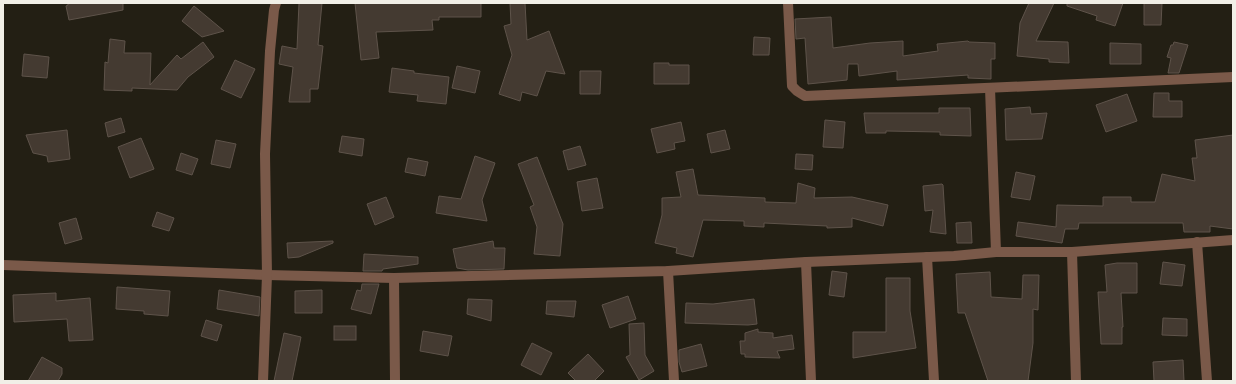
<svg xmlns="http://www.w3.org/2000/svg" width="1236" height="384" font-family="Mulish,sans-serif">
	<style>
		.building { fill: #443a31; stroke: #5e534a }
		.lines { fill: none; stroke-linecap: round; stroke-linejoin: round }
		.street { stroke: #7a5949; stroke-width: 10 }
	</style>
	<rect width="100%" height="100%" fill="#231f14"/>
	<g class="building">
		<polygon points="68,3 123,3 123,10 69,20 66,6 68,5"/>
		<polygon points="299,3 322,3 318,45 323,46 318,89 310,89 310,102 289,102 293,67 279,64 282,46 297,49"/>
		<polygon points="355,3 481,3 481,17 439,17 439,20 432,20 433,30 376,32 379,58 361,60"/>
		<polygon points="510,3 525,3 527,40 549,31 565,74 546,71 537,96 522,92 520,101 499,94 512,55 504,26 511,24"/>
		<polygon points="1029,3 1054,3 1036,41 1068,42 1069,63 1049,62 1049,59 1017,56 1020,23"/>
		<polygon points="1067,3 1123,3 1115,26 1096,20 1097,16 1067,6"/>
		<polygon points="1144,3 1162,3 1161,25 1144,25"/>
		<polygon points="194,6 224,31 202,37 182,21"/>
		<polygon points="831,17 833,48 870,43 903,41 903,56 938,51 937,44 968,41 969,42 995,43 995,59 991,59 991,79 968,78 968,75 897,80 897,71 859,76 858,64 848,64 847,80 808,84 805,38 796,39 795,19"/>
		<polygon points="754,37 770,38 769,55 753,55"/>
		<polygon points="110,39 125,41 124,53 151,53 150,85 177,55 181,59 203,42 214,57 188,77 177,90 132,88 132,91 104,90 105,62 108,63"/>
		<polygon points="1174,42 1188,45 1179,73 1168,73 1171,58 1167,57 1171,45 1173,45"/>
		<polygon points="1110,43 1141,44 1141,64 1110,64"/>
		<polygon points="24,54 49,57 47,78 22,76"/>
		<polygon points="235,60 255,69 241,98 221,89"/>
		<polygon points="654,63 669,63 669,65 689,65 689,84 654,84"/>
		<polygon points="457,66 480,71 475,93 452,88"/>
		<polygon points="392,68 414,71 414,73 449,77 446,104 417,101 418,95 389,92"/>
		<polygon points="580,71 601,71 600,94 580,94"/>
		<polygon points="1154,93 1169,93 1169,101 1182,101 1182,117 1153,117"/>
		<polygon points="1127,94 1137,121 1106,132 1096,105"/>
		<polygon points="1030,107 1031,114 1047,113 1042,139 1006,140 1005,109"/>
		<polygon points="939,108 970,108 971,136 940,135 940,132 886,131 886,133 866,133 864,113 939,113"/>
		<polygon points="121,118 125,132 108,137 105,123"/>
		<polygon points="825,120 845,122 843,148 823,147"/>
		<polygon points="681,122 685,141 674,143 675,149 657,153 651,129"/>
		<polygon points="67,130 70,159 48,162 47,156 33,153 26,135"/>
		<polygon points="725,130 730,149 711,153 707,134"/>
		<polygon points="1233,135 1233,229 1210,226 1210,232 1184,232 1183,223 1079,223 1078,229 1065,229 1062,243 1016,236 1018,222 1056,227 1057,205 1103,206 1103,197 1131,197 1131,202 1155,202 1162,174 1195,181 1192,158 1197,158 1195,140"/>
		<polygon points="342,136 364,139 362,156 339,152"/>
		<polygon points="141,138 154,169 130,178 118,147"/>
		<polygon points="216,140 236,144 230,168 211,164"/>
		<polygon points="580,146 586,165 568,170 563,151"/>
		<polygon points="181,153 198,159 192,175 176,170"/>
		<polygon points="796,154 813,155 812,170 795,169"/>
		<polygon points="475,156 495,163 482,200 487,221 436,213 439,196 461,199"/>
		<polygon points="537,157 563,224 560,256 534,254 537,227 530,207 534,205 518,164"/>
		<polygon points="408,158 428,162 425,176 405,172"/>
		<polygon points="693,169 698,195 765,198 765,202 796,203 798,183 815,188 814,198 852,197 888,205 883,226 852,218 852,227 827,228 827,226 764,223 764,227 744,226 744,221 703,220 693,257 676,253 677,248 655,243 662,215 662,198 681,197 676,172"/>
		<polygon points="1016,172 1035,176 1030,200 1011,197"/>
		<polygon points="597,178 603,208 582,211 577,182"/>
		<polygon points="942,184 943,185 946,234 930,232 933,210 925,211 923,186"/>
		<polygon points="386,197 394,217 375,225 367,204"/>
		<polygon points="157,212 174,218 169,231 152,226"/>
		<polygon points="76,218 82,239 65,244 59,223"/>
		<polygon points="971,222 972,243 957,243 956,223"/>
		<polygon points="333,241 333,243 299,257 288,258 287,243"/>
		<polygon points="493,241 494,248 505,248 504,269 468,270 457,268 453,249"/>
		<polygon points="364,254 418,257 418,264 383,269 382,271 363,271"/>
		<polygon points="1163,262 1185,265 1182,286 1160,284"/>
		<polygon points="1117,263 1137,263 1137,293 1121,293 1123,327 1122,327 1122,344 1101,344 1098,292 1107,292 1105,265"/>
		<polygon points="832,271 847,273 844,297 829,295"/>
		<polygon points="990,272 991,297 1022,299 1023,275 1039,275 1038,310 1033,309 1033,343 1028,381 988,381 965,313 958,313 956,274"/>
		<polygon points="886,278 910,278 910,311 916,348 853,358 853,332 886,332"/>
		<polygon points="362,284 379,284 371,314 351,309 357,290 361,291"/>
		<polygon points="117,287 170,291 168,316 144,314 144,311 116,309"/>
		<polygon points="219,290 260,297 259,316 217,309"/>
		<polygon points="322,290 322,313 295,313 295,291"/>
		<polygon points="56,293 56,301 90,298 93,340 69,341 67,319 14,322 13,295"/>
		<polygon points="628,296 636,319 610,328 602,305"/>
		<polygon points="468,299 492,300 491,321 467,314"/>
		<polygon points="754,299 757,324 748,325 685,323 686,303 713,304"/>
		<polygon points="547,301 576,301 574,317 546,314"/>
		<polygon points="1163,318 1187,319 1187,336 1162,335"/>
		<polygon points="206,320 222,325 217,341 201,336"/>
		<polygon points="644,323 645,355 654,371 639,380 626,357 630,355 629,324"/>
		<rect x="334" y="326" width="22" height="14"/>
		<polygon points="758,329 758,332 773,333 773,338 792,335 794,349 777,351 780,358 745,357 745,354 741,354 740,341 745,341 745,333"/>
		<polygon points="423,331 452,336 448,356 420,351"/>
		<polygon points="284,333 301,337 292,381 274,381"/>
		<polygon points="532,343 552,353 541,375 521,365"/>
		<polygon points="701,344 707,366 682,372 679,362 679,350"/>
		<polygon points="588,354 604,371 594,381 576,381 568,373"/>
		<polygon points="42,357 62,368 62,374 58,381 28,381"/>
		<polygon points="1183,360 1184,381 1154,381 1153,362"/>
	</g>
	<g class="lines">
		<g class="street">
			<polyline points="788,3 792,86 797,91 805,96 1233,77"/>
			<polyline points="990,88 996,252"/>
			<polyline points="1197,242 1207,381"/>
			<polyline points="1072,252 1076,381"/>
			<polyline points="927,257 934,381"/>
			<polyline points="806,262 811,381"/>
			<polyline points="3,265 267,275 394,278 668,271 806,262 954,256 996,252 1072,252 1233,240"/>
			<polyline points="668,271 674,381"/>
			<polyline points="394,278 395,381"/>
			<polyline points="263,381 267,275 265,154 270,51 274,10 276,3"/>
		</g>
	</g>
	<rect width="1236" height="384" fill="none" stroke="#f1efe7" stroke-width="8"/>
</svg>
